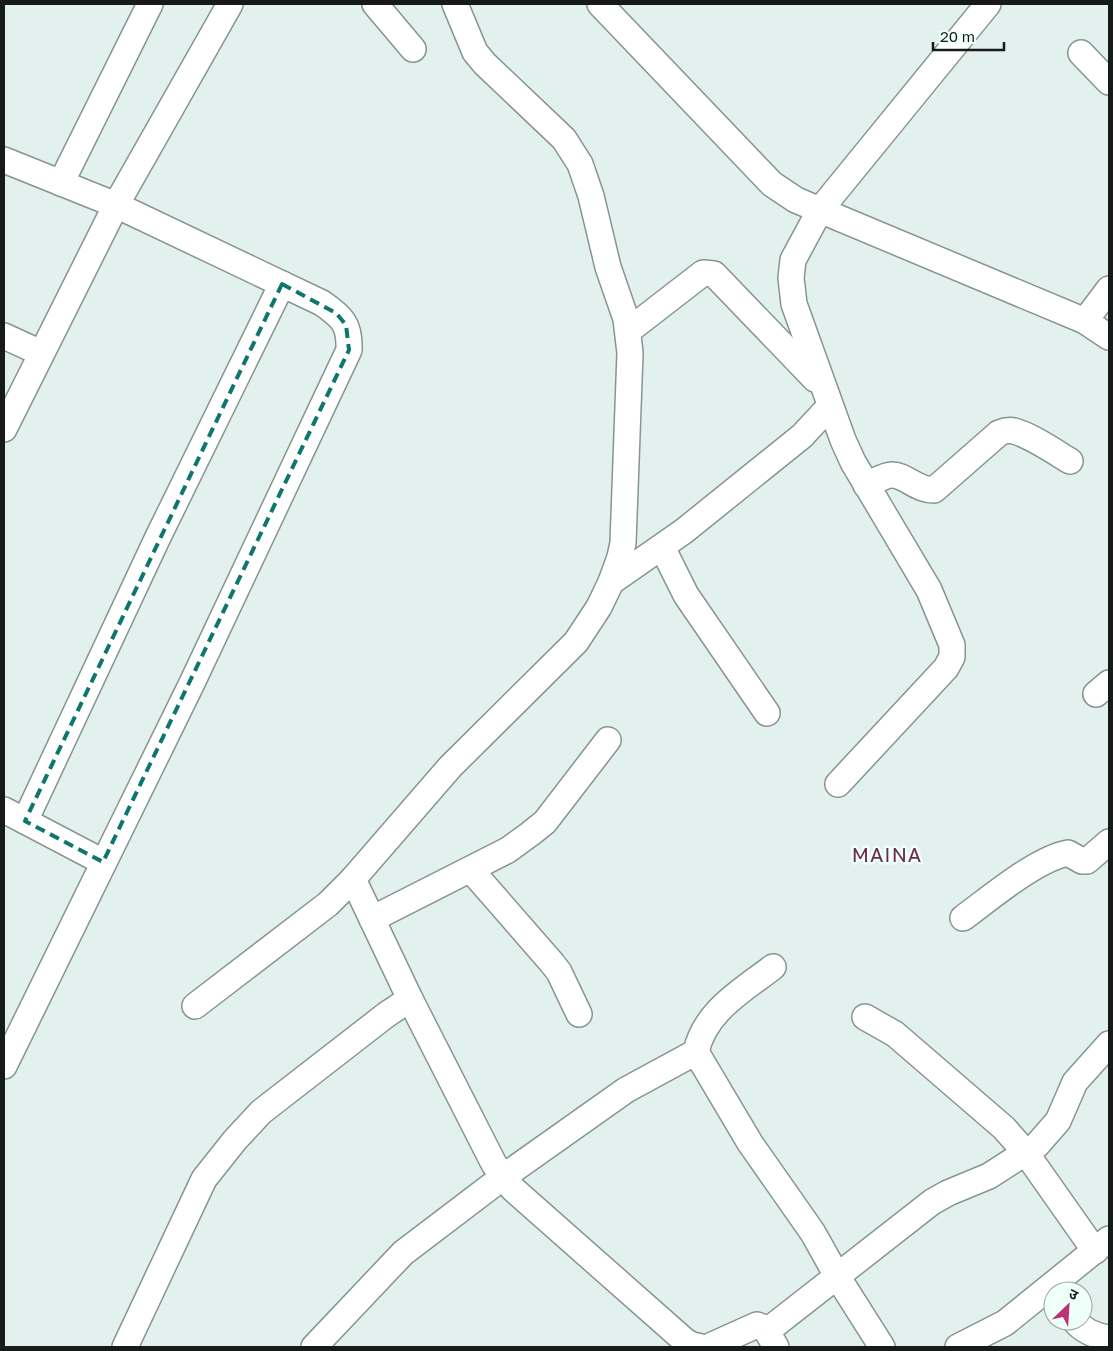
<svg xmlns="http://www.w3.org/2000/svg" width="1113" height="1351" font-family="'Golos Text','Noto Sans Devanagari',sans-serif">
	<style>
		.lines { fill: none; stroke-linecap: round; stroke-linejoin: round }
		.minor-casing { stroke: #879591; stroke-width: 28 }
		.minor { stroke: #fff; stroke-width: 25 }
		.marked { fill: none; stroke: #0f766e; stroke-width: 4; stroke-dasharray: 10 6; stroke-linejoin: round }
		.labels { text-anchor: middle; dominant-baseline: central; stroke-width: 5; stroke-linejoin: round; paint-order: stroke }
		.quarter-label { font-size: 20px; letter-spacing: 1px; fill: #6e2b49; stroke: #effffa }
	</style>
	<rect width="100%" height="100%" fill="#e2f1ed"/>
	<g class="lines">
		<g class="minor-casing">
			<g id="minor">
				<polyline points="375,4 413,49"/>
				<polyline points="600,4 772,184 796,200 1085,321 1109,337"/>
				<polyline points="1081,53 1109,82"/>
				<polyline points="4,160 116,205 230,4"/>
				<polyline points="61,183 150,4"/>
				<polyline points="1085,321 1109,289"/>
				<polyline points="628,331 703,273 714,274 815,379"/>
				<polyline points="4,336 41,353"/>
				<path d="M4 429 116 205 322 303C342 317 350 324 349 350L192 683 4 1066"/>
				<path d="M866 485C874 482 884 475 892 475 906 475 916 490 934 490L999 433C1004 431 1009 430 1014 431 1030 435 1055 452 1070 461"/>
				<polyline points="662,547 686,595 767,713"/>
				<polyline points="611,582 684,531 802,436 830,406"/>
				<polyline points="1096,694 1109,683"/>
				<polyline points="838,784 946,668 952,657 952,645 929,590 853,462 843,440 794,304 791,278 793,260 820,210 988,4"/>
				<polyline points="4,810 103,862"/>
				<polyline points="25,821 158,537 282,284"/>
				<polyline points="471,870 552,963 559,972 579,1014"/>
				<polyline points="353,879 410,999"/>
				<path d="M963 918C989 899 1036 859 1068 853L1082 861H1087L1109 842"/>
				<polyline points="372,919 508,850 530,834 545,822 608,740"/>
				<polyline points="195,1006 328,904 353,879 450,767 576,642 599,607 611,582 620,557 623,543 630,353 626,319 608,267 591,196 580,164 564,139 485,64 475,52 455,4"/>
				<polyline points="865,1017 895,1034 1004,1128 1026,1153 1095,1251"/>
				<path d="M696 1052C705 1011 742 991 773 967"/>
				<path d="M1075 1321C1084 1332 1096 1336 1109 1338"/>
				<polyline points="767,1331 932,1202 948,1193 989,1176 1037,1145 1058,1121 1075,1082 1109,1044"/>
				<polyline points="125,1347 204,1179 235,1140 261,1112 386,1015 410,999 494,1164 513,1189 685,1341 692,1345 701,1347"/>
				<polyline points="314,1347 403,1253 503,1177 626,1090 696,1052 750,1143 813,1233 837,1276 882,1347"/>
				<polyline points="708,1347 757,1325 765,1328 776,1347"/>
				<polyline points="958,1347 1005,1323 1109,1239"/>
			</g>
		</g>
		<use href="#minor" class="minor"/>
	</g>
	<path class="marked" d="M282 284 336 313 346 325 349 350 103 862 25 821Z"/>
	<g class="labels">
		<g class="quarter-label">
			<text x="887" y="854">MAINA</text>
		</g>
	</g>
	<rect width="1113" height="1351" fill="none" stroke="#161b19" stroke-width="10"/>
	<g transform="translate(1068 1306) rotate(25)"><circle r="24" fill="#effffa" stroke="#98a4a0"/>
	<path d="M0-4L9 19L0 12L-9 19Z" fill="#bb3476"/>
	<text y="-8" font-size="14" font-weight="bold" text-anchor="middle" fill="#161b19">उ</text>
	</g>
	<path d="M933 42v8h71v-8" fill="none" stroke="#161b19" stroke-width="2.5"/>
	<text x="940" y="42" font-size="15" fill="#161b19" stroke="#effffa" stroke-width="4" paint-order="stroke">20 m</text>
</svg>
